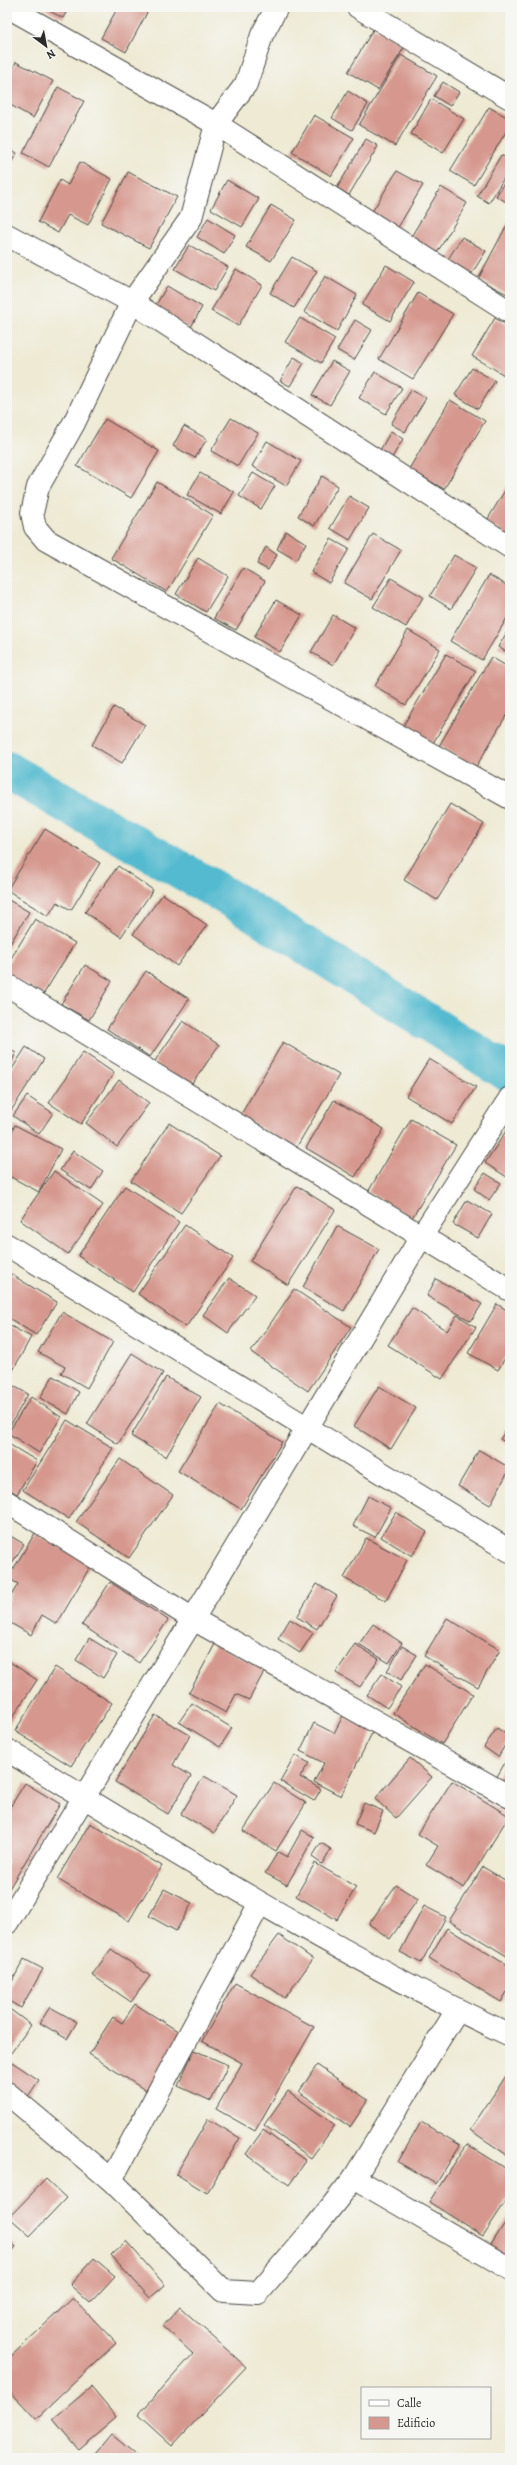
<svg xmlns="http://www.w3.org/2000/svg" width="517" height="2465" font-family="Alegreya,serif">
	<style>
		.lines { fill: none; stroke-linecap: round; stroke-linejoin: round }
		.canal { stroke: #52bacf; stroke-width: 38 }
		.building { fill: #d6988e }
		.minor-casing { stroke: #484844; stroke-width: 24 }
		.minor { stroke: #fff; stroke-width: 22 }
	</style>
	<rect width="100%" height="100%" fill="#f6f6f2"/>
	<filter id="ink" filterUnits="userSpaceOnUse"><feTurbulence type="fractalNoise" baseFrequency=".025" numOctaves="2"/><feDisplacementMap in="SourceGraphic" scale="8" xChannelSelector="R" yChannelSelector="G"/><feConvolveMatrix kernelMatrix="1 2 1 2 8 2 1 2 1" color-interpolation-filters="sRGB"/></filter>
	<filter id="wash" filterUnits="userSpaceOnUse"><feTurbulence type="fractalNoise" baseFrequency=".012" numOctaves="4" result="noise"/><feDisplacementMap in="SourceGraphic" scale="16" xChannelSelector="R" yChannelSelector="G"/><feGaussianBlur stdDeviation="0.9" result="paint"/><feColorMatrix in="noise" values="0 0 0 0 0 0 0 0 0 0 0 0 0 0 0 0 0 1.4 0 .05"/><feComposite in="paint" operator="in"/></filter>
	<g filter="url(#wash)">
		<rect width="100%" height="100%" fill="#eeead4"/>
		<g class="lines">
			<polyline class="canal" points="7,770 243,906 510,1074"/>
		</g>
		<g id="blocks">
			<g class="building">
				<polygon points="42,7 69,7 63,18"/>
				<polygon points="118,7 150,7 126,52 101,38"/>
				<polygon points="374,28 405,46 378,90 348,72"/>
				<polygon points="401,55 437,76 395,146 359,125"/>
				<polygon points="16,62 53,81 33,118 7,103 7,80"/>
				<polygon points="443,82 459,92 450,106 434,96"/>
				<polygon points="58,87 84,101 49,167 23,153"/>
				<polygon points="348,91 368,104 352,130 332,118"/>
				<polygon points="431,99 464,119 443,153 411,134"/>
				<polygon points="489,107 510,119 510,125 474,185 450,171"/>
				<polygon points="314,115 354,138 331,176 292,152"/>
				<polygon points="366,139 378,146 349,195 337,188"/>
				<polygon points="7,147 17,153 7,170"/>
				<polygon points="501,155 510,160 510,168 489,203 477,196"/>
				<polygon points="80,162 112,179 88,225 68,215 58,233 38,222 60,180 68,185"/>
				<polygon points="397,171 423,185 393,236 367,220"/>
				<polygon points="128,172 177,197 149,248 101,223"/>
				<polygon points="510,173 510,204 496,196"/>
				<polygon points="227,180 259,199 242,227 211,209"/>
				<polygon points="441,187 467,203 432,261 406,245"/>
				<polygon points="271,205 296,220 271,261 246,247"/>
				<polygon points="208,218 235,235 224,254 197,237"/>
				<polygon points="508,223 510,224 509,295 478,279"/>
				<polygon points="462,237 486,251 469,278 445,264"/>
				<polygon points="189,245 228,267 214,291 175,269"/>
				<polygon points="292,257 317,271 294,308 270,293"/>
				<polygon points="386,265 414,282 390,321 362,305"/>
				<polygon points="236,269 262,285 238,326 211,311"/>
				<polygon points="325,276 357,295 337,331 304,312"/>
				<polygon points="167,286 202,307 190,329 154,308"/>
				<polygon points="418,293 453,314 413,379 379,359"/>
				<polygon points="300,318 335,339 321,363 285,342"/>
				<polygon points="495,318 510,327 510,370 506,376 472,356"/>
				<polygon points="355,320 372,330 354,360 337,350"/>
				<polygon points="294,357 304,363 290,386 280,381"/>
				<polygon points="332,361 350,371 330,405 312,395"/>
				<polygon points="472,368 495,381 478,409 455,395"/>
				<polygon points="375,372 402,388 386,414 359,398"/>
				<polygon points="411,390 426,398 405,432 391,424"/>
				<polygon points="450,400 485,421 444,489 409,469"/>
				<polygon points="231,418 258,433 238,466 211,451"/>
				<polygon points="105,419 159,451 131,498 77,466"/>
				<polygon points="184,426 207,439 195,458 173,446"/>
				<polygon points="391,431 403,439 387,466 375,459"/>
				<polygon points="267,441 301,461 286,486 252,466"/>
				<polygon points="200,473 234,492 221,514 187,495"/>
				<polygon points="253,473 275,486 261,509 239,496"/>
				<polygon points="322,476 338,486 314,526 298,516"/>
				<polygon points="157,482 213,515 167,592 111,558"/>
				<polygon points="510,482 510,537 486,522"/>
				<polygon points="349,496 369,508 350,540 330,528"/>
				<polygon points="286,531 306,543 296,560 277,549"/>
				<polygon points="373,534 401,550 372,599 344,583"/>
				<polygon points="331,539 349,549 329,583 311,572"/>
				<polygon points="266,547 277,555 268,570 257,564"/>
				<polygon points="454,555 476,568 451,609 430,596"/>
				<polygon points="198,558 228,576 206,612 176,594"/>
				<polygon points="243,568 265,581 236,630 214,618"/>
				<polygon points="489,575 510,587 510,613 482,660 450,641"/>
				<polygon points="391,578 423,597 406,627 373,607"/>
				<polygon points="276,600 302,615 280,652 254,637"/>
				<polygon points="333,615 355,628 333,665 311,652"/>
				<polygon points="510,627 510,654 498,647"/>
				<polygon points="408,630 440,649 406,705 375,686"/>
				<polygon points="446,654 476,671 433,743 403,726"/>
				<polygon points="491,657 510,668 510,709 476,767 439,746"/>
				<polygon points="114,707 145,725 122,763 92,745"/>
				<polygon points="450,804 484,824 437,900 404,880"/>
				<polygon points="45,829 100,863 71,910 57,902 48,916 7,890"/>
				<polygon points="118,866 153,890 121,937 85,912"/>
				<polygon points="163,894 207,925 177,966 133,934"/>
				<polygon points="7,899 29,912 7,949"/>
				<polygon points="35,919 75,943 43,995 7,974 7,965"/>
				<polygon points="85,965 112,981 89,1020 61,1004"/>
				<polygon points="146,971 189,999 150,1057 107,1029"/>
				<polygon points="183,1021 219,1045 190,1087 154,1062"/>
				<polygon points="283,1042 339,1075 296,1148 240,1116"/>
				<polygon points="26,1047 44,1059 11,1111 7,1108 7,1077"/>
				<polygon points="7,1048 16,1053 7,1070"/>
				<polygon points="83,1052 114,1073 81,1124 49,1103"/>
				<polygon points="429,1059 476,1087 452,1124 406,1096"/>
				<polygon points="119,1080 149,1103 117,1147 86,1123"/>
				<polygon points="27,1096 53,1113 39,1134 13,1116"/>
				<polygon points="334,1100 384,1129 355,1177 306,1148"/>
				<polygon points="411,1119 456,1145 412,1218 368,1192"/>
				<polygon points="169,1123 220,1156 181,1213 131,1181"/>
				<polygon points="15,1125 61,1149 39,1192 7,1175 7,1141"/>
				<polygon points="510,1125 510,1179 485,1163"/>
				<polygon points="73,1151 103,1171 91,1190 60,1170"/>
				<polygon points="54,1171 103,1205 68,1254 20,1220"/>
				<polygon points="485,1173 501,1183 489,1200 474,1189"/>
				<polygon points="125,1186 179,1222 133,1292 78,1256"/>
				<polygon points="297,1186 335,1210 288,1285 250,1261"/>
				<polygon points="467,1200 492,1214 478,1238 453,1224"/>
				<polygon points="185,1225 233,1258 186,1327 138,1294"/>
				<polygon points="337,1226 379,1249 344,1311 303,1287"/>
				<polygon points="7,1272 57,1302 36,1335 7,1317"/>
				<polygon points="229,1278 255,1295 228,1333 203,1315"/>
				<polygon points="436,1279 482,1304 471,1321 427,1296"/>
				<polygon points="294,1289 351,1327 308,1391 251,1352"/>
				<polygon points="497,1304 510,1312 510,1350 498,1370 468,1353"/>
				<polygon points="412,1308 447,1331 457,1315 476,1327 442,1379 388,1345"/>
				<polygon points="62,1312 113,1342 87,1388 61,1373 65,1367 38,1352"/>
				<polygon points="7,1324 31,1337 11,1374 7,1371"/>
				<polygon points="132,1353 163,1373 118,1444 87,1424"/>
				<polygon points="53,1376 79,1392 68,1414 40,1398"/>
				<polygon points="166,1377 201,1397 166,1457 131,1436"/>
				<polygon points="10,1384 28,1394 7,1431 7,1389"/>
				<polygon points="379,1386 416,1408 391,1449 354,1426"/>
				<polygon points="31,1397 61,1417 39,1453 8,1433"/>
				<polygon points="220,1404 282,1442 241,1509 178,1471"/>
				<polygon points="67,1420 113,1448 69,1519 23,1490"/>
				<polygon points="510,1424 510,1445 500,1439"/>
				<polygon points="7,1443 37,1461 17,1494 7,1488"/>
				<polygon points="479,1450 510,1468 490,1505 458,1486"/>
				<polygon points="120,1459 173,1495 129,1558 76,1522"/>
				<polygon points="368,1496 391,1508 375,1537 353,1526"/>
				<polygon points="396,1512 427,1532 412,1556 381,1537"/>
				<polygon points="35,1533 91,1565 57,1624 42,1615 31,1635 7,1621 7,1603 18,1584 8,1578"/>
				<polygon points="7,1534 24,1544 7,1571"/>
				<polygon points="366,1538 407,1560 386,1601 344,1578"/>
				<polygon points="110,1582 168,1620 139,1663 82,1625"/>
				<polygon points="317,1584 337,1596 317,1629 297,1617"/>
				<polygon points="447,1618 500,1650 478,1687 424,1656"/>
				<polygon points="290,1619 313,1633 300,1653 278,1639"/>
				<polygon points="373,1624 402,1643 389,1663 359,1644"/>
				<polygon points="89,1638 117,1655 103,1678 76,1660"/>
				<polygon points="215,1644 265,1670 249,1700 236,1694 226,1713 189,1693"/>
				<polygon points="355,1644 379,1659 360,1687 336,1673"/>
				<polygon points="402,1646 417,1655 401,1680 387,1671"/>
				<polygon points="7,1660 37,1680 7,1726"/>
				<polygon points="425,1664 473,1694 442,1744 393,1713"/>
				<polygon points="55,1667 112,1703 71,1766 15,1731"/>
				<polygon points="382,1674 401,1687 387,1708 367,1695"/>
				<polygon points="192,1703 232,1728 220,1747 179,1722"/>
				<polygon points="155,1715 190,1735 173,1765 191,1776 168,1814 115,1782"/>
				<polygon points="343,1716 373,1731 341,1796 314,1782 324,1763 300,1751 314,1723 334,1733"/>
				<polygon points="497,1728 510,1737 498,1757 484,1747"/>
				<polygon points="510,1754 510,1789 495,1780"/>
				<polygon points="295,1755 309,1763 300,1777 321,1789 314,1801 280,1781"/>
				<polygon points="410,1758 432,1777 396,1818 375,1799"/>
				<polygon points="204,1776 237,1795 214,1833 181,1814"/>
				<polygon points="452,1781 509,1816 464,1888 426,1865 438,1846 418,1834"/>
				<polygon points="25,1783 60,1804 7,1892 7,1812"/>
				<polygon points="274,1783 306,1803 276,1851 243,1831"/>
				<polygon points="364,1803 383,1811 374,1832 355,1824"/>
				<polygon points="90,1823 162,1866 129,1921 57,1879"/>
				<polygon points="302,1830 314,1837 287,1885 265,1873 278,1852 287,1857"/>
				<polygon points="321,1843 331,1849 322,1864 312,1857"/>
				<polygon points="315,1863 356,1887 337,1920 296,1896"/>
				<polygon points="483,1867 510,1883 510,1958 449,1921"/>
				<polygon points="396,1885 418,1899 390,1939 369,1924"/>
				<polygon points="164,1889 192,1903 176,1931 149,1916"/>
				<polygon points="424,1906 446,1917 421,1963 400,1952"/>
				<polygon points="447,1928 510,1967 510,1987 501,2002 429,1958"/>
				<polygon points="279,1935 313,1959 285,1998 250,1974"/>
				<polygon points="111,1949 150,1976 131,2002 92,1975"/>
				<polygon points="24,1959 43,1969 21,2008 7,2000 7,1991"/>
				<polygon points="235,1983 314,2027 255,2131 216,2109 242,2063 202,2041"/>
				<polygon points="135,2004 184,2035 148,2092 89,2054 113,2017 122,2023"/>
				<polygon points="7,2007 31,2025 11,2053 7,2050"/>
				<polygon points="50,2007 77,2022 67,2039 40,2023"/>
				<polygon points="194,2050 228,2065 211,2101 178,2086"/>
				<polygon points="12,2062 39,2080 27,2098 7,2085 7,2069"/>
				<polygon points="317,2065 368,2100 350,2127 299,2092"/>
				<polygon points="510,2070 510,2157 470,2130"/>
				<polygon points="288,2091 335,2125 311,2158 264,2125"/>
				<polygon points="208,2119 240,2138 207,2193 176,2174"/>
				<polygon points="421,2122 460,2145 436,2184 398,2162"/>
				<polygon points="263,2130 306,2161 289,2185 246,2154"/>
				<polygon points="467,2144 510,2171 510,2195 483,2236 429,2202"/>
				<polygon points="46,2179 66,2198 30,2236 9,2217"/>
				<polygon points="510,2215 510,2266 487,2251"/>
				<polygon points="7,2238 16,2247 7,2257"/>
				<polygon points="126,2241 165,2285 150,2298 111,2255"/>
				<polygon points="94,2258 115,2276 90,2303 70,2285"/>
				<polygon points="73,2298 116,2343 36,2419 7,2388 7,2360"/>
				<polygon points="180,2307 246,2367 172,2446 138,2415 193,2354 163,2326"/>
				<polygon points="91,2387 116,2417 78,2449 53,2419"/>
				<polygon points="111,2434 140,2458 91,2458"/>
			</g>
		</g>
	</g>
	<g filter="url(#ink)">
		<use href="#blocks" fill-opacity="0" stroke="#484844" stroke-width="1"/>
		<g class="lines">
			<g class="minor-casing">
				<g id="minor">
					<polyline points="8,7 216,124 510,312"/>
					<polyline points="277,7 262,35 246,84 216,124 191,218 132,302 74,423 38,487 32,513 35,527 46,540 510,798"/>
					<polyline points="358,7 510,98"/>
					<polyline points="7,235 132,302 510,547"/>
					<polyline points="7,985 510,1290"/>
					<polyline points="7,1245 510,1551"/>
					<polyline points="7,1502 193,1619 510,1797"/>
					<path d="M7 1750C171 1851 336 1953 510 2035"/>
					<polyline points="7,1923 193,1619 421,1237 510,1098"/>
					<polyline points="7,2093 111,2180 260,1903"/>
					<polyline points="354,2178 457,2010"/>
					<polyline points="111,2180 223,2291 258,2293 316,2226 354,2178 510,2269"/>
				</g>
			</g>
			<use href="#minor" class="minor"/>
		</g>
	</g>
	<rect width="517" height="2465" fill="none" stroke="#f6f6f2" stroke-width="24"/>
	<rect x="361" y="2387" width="130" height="52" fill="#f6f6f2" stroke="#a5a5a2"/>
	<rect x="369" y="2400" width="20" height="6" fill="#ffffff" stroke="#a5a5a2"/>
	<text x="397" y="2407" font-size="12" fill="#2b2b2b">Calle</text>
	<rect x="369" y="2417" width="20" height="12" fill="#d6988e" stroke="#a5a5a2"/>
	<text x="397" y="2427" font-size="12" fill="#2b2b2b">Edificio</text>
	<g transform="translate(46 46) rotate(148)" stroke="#f6f6f2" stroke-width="3" paint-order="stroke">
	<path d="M0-3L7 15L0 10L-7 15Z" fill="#2b2b2b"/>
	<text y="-6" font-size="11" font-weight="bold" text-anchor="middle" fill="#2b2b2b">N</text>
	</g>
</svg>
